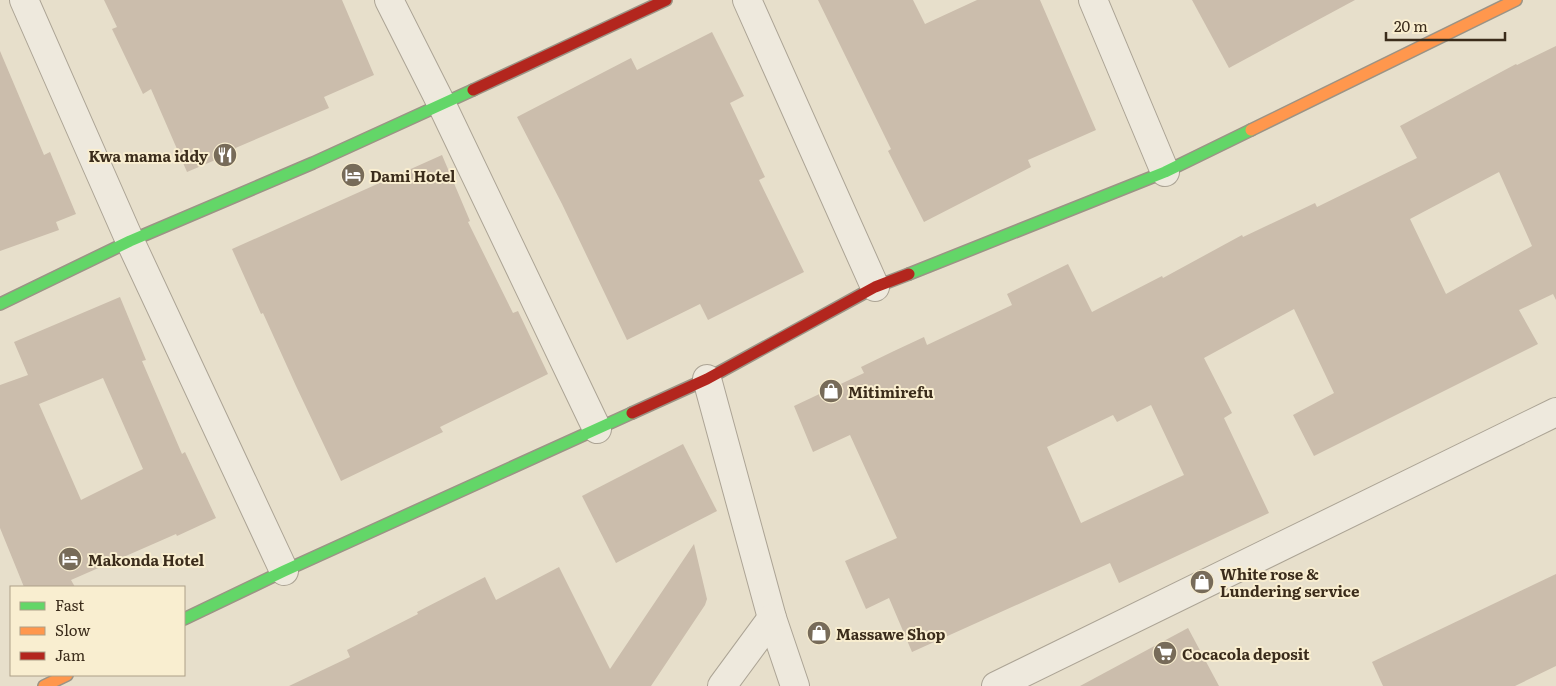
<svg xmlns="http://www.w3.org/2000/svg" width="1556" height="686" font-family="Literata,serif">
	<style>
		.building { fill: #cbbdac; fill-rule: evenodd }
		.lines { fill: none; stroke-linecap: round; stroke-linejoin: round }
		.street-casing { stroke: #aca495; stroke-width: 30 }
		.fast-casing { stroke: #9b9385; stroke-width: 14 }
		.slow-casing { stroke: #9b9385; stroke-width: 14 }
		.jam-casing { stroke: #9b9385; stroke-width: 14 }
		.street { stroke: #eee9dd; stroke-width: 28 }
		.fast { stroke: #63d668; stroke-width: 11 }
		.slow { stroke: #ff974d; stroke-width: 11 }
		.jam { stroke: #b3261e; stroke-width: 11 }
		.labels { text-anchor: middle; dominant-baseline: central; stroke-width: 4; stroke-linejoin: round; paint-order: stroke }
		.poi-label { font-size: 15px; font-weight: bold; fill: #3b2c1b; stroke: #f9eed0; text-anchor: start }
	</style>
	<rect width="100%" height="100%" fill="#e7dfcb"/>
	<g class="building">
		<polygon points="104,0 342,0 374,75 324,97 329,108 219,155 220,158 187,172 151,89 143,94 112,29 117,27"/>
		<polygon points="818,0 913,0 925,24 977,0 1040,0 1096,130 1028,160 1031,167 924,222 888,151 891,149"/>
		<polygon points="1192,0 1355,0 1229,68"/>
		<polygon points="712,32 744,96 730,103 765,177 759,180 804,272 708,320 700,304 627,340 562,204 517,117 631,58 637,70"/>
		<path d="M1556 46V300L1553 294 1519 310 1538 344 1314 456 1293 415 1334 393 1294 309 1204 358 1232 413 1224 418 1269 513 1119 583 1110 563 912 652 889 598 866 609 845 561 897 538 850 435 813 452 794 406 864 373 861 367 894 351 924 337 927 345 1012 305 1007 294 1068 264 1092 312 1162 276 1163 278 1242 235 1243 237 1315 203 1317 207 1417 158 1400 126 1516 64 1517 65ZM1499 172 1532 246 1446 294 1410 219ZM1151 405 1184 475 1081 523 1047 447 1113 415 1117 422Z"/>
		<polygon points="0,51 44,155 50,152 76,214 56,222 59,230 0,251"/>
		<polygon points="442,155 470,221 468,222 513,313 518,311 548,374 440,427 443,432 341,481 296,386 263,313 261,314 232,249"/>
		<path d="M120 297 146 360 142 361 182 454 185 452 216 518 177 536 176 534 71 580 75 587H24L0 528V385L28 375 14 342ZM103 378 143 469 81 500 39 404Z"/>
		<polygon points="683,444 717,511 616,563 582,496"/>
		<polygon points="694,544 707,599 705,605 651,686 289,686 350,657 347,650 418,614 417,612 485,577 496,600 559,567 610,669"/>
		<polygon points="1556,574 1556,666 1515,686 1383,686 1372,662"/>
		<polygon points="1188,628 1219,686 1080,686"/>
	</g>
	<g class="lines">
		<g class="street-casing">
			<g id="street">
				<polyline points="24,0 130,241 284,571"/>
				<polyline points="389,0 442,105 597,429"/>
				<polyline points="747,0 875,287"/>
				<polyline points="1093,0 1165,172"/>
				<polyline points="707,379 772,618 795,686"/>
				<polyline points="722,686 772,618"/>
				<polyline points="996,686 1556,412"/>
			</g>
		</g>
		<g class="fast-casing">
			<g id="fast">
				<polyline points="909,274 1165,172 1251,130"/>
				<polyline points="0,304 130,241 313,163 473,90"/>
				<polyline points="184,619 284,571 632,413"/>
			</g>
		</g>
		<g class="slow-casing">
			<g id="slow">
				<polyline points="1251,130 1516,0"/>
				<polyline points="44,686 67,675"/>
			</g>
		</g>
		<g class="jam-casing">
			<g id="jam">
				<polyline points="473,90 666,0"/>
				<polyline points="632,413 707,379 875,287 909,274"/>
			</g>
		</g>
		<use href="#street" class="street"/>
		<use href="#fast" class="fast"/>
		<use href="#slow" class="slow"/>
		<use href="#jam" class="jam"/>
	</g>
	<defs>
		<g id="restaurant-disc" transform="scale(1.25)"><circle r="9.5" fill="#776b59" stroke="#f9eed0"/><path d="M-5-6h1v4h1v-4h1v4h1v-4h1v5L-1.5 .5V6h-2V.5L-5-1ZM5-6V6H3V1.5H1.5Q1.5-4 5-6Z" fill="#fff"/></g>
		<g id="hotel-disc" transform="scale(1.25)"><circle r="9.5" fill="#776b59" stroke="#f9eed0"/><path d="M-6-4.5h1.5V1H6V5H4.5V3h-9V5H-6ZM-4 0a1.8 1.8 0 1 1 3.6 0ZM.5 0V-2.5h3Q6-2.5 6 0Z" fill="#fff"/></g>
		<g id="shop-disc" transform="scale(1.25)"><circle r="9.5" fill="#776b59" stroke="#f9eed0"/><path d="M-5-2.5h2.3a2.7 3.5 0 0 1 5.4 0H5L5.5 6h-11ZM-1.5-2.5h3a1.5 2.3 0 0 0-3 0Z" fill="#fff"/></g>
		<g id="supermarket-disc" transform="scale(1.25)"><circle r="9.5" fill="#776b59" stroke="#f9eed0"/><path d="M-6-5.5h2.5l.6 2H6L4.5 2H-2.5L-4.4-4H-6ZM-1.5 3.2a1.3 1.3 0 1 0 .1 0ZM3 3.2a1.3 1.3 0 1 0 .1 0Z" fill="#fff"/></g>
	</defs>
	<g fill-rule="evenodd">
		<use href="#restaurant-disc" x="225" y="155"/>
		<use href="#hotel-disc" x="353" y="175"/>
		<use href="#shop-disc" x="831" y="391"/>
		<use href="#hotel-disc" x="70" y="559"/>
		<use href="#shop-disc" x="1202" y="582"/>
		<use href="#shop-disc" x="819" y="633"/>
		<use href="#supermarket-disc" x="1165" y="653"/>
	</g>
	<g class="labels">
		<g class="poi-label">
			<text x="208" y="155" text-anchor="end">Kwa mama iddy</text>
			<text x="370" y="175">Dami Hotel</text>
			<text x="848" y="391">Mitimirefu</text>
			<text x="88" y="559">Makonda Hotel</text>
			<text x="1220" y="573">White rose &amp;<tspan x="1220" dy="17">Lundering service</tspan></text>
			<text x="836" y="633">Massawe Shop</text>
			<text x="1182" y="653">Cocacola deposit</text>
		</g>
	</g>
	<rect x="10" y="586" width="175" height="90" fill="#f9eed0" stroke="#ada088"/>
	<rect x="20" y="602" width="25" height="8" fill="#63d668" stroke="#ada088"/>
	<text x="55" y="611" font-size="15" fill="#3b2c1b">Fast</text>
	<rect x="20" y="627" width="25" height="8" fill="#ff974d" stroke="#ada088"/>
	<text x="55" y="636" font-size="15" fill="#3b2c1b">Slow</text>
	<rect x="20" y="652" width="25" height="8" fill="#b3261e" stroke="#ada088"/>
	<text x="55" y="661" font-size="15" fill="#3b2c1b">Jam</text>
	<path d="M1386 32v8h119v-8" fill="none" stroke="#3b2c1b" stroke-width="2.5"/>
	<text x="1394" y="32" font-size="15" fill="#3b2c1b" stroke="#f9eed0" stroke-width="4" paint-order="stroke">20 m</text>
</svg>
